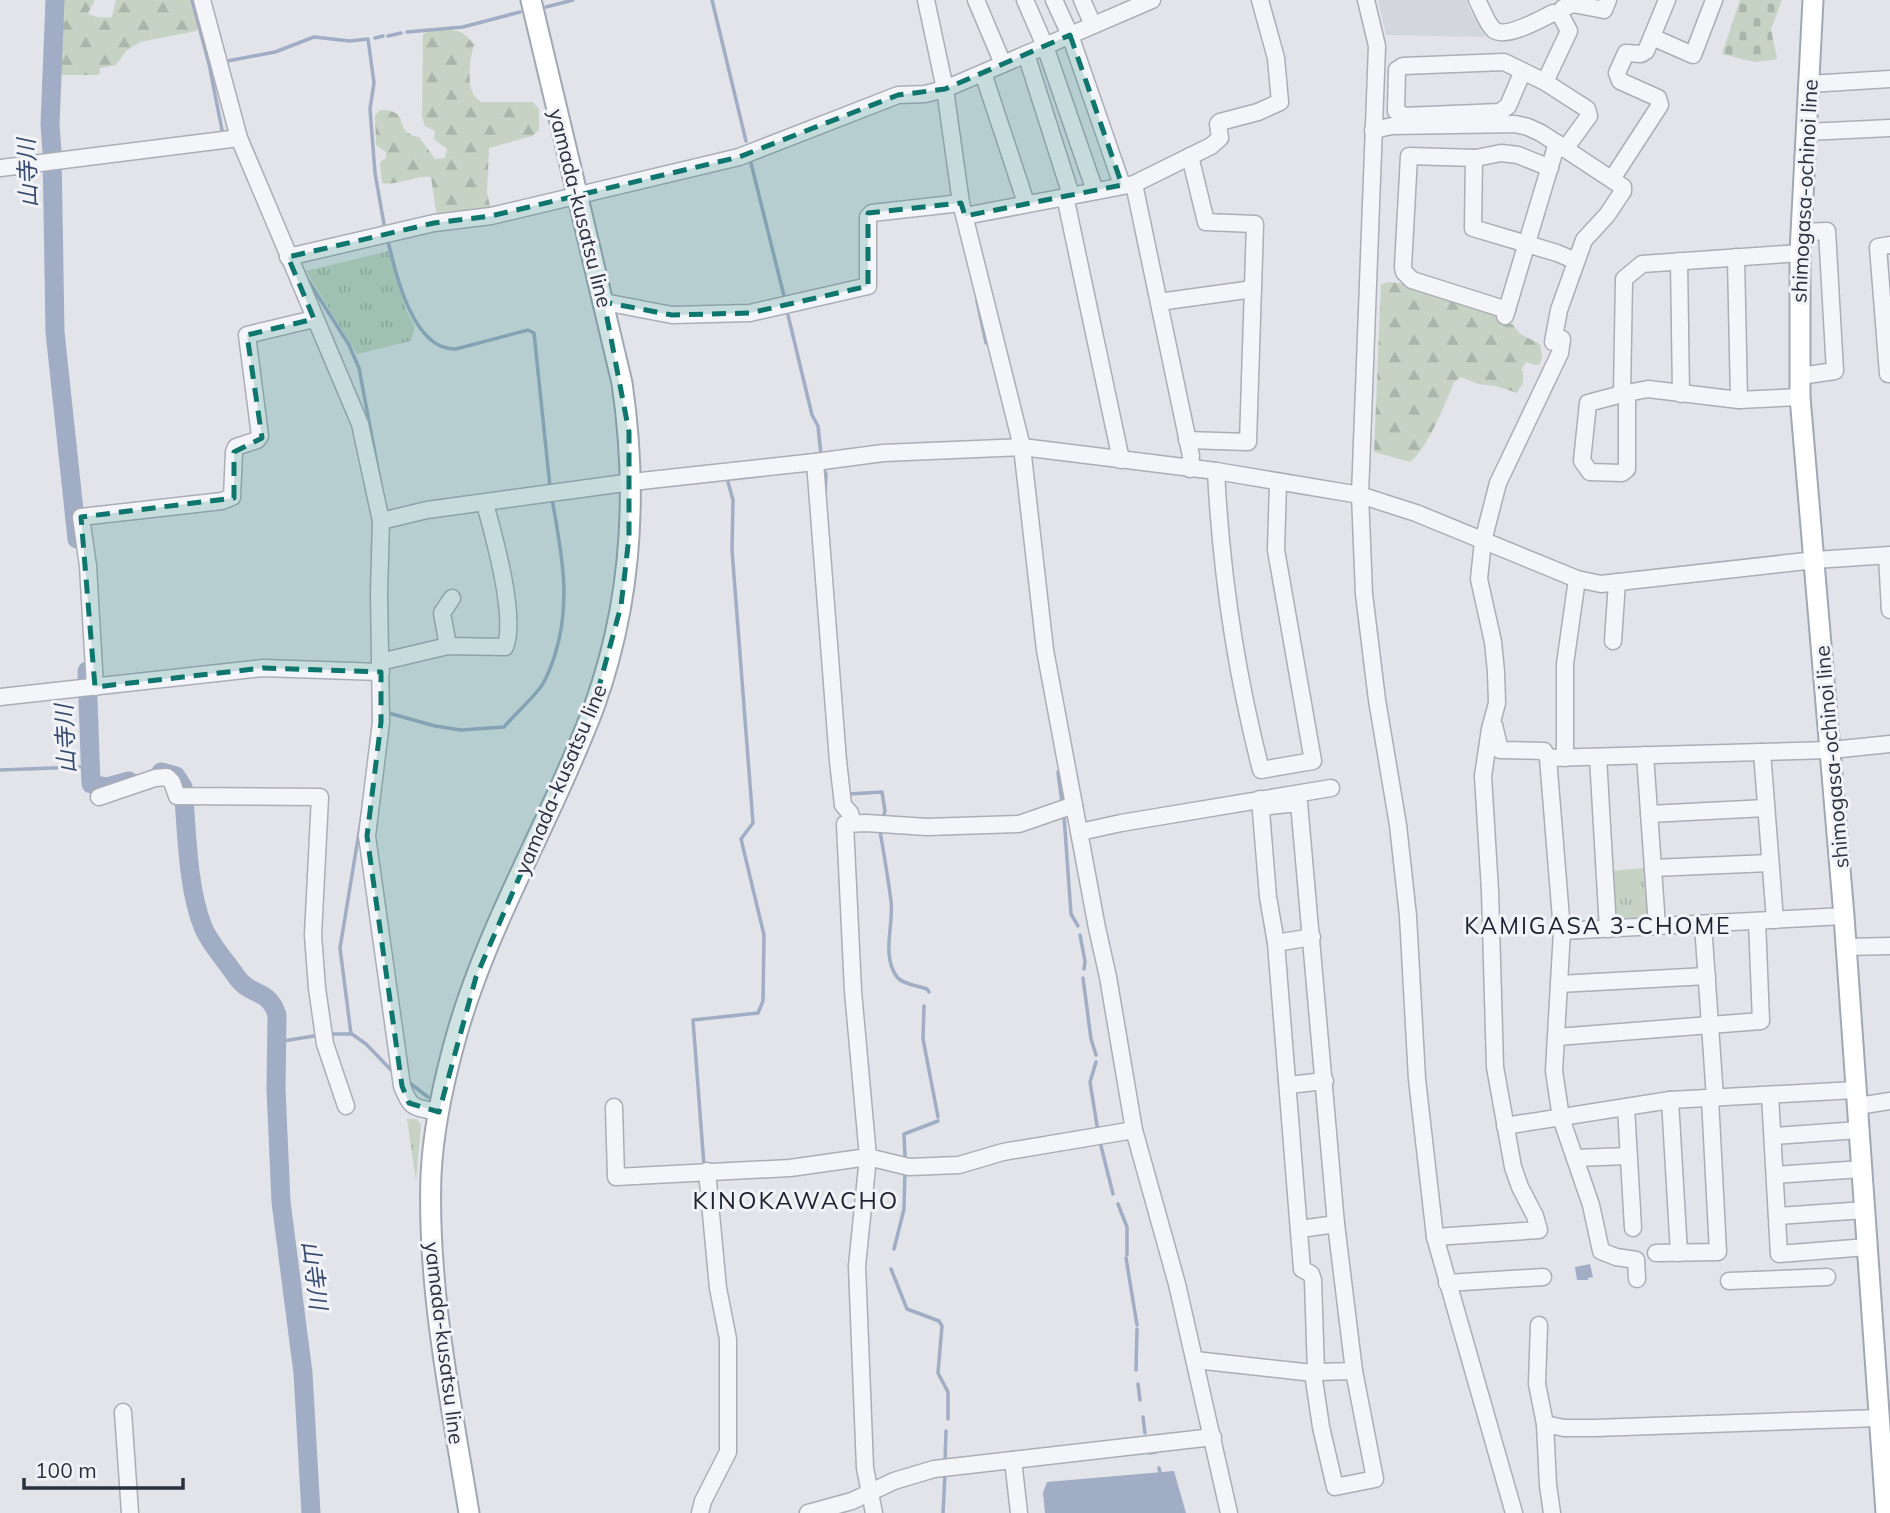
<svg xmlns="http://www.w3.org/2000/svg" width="1890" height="1513" font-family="Mulish,'Noto Sans JP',sans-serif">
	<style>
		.built { fill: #d4d6de }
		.grass { fill: url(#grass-tufts) }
		.forest { fill: url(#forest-firs) }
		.cemetery { fill: url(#cemetery-stones) }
		.water { fill: #a0adc5 }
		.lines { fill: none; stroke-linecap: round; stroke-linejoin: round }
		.stream { stroke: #a0adc5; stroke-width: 3.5 }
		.river { stroke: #a0adc5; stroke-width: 19 }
		.minor-casing { stroke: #abaeb6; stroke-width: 19 }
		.major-casing { stroke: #a2a7b4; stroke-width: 23 }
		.minor { stroke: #f4f5f8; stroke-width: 16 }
		.major { stroke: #fff; stroke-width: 19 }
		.marked { fill: #0f766e; fill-opacity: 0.2; stroke: #0f766e; stroke-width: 5; stroke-dasharray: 14 9; stroke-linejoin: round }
		.labels { text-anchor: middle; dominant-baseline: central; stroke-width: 6; stroke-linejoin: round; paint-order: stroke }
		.street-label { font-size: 21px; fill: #2c303f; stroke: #f1f3f7 }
		.water-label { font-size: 23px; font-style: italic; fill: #394a6f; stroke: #f1f3f7 }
		.neighbourhood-label { font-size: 23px; letter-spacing: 2px; fill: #1e2130; stroke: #f1f3f7 }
		.quarter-label { font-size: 24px; letter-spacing: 2px; fill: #1e2130; stroke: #f1f3f7 }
	</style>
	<defs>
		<pattern id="grass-tufts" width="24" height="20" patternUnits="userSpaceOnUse" patternTransform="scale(1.75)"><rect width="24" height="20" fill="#c5d2c4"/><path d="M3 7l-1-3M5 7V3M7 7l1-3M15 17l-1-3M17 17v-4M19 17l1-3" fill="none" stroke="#a9b5a9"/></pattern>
		<pattern id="forest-firs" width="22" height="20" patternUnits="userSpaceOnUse" patternTransform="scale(1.75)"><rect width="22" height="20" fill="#c5d2c4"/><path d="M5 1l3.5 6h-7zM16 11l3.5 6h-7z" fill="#a9b5a9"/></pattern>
		<pattern id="cemetery-stones" width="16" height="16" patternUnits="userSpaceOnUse" patternTransform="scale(1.75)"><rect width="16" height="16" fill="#c5d2c4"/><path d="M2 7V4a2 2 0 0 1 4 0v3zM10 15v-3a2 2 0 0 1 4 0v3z" fill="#a9b5a9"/></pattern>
	</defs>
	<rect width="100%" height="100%" fill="#e2e4e9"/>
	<polygon class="built" points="1378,0 1467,0 1467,5 1485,37 1386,35"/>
	<g class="grass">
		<polygon points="389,251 406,310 415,326 411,341 357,354 306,271"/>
		<polygon points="1649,868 1650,921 1613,922 1608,871"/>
		<polygon points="407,1119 417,1119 421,1125 416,1181"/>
	</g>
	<g class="forest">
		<path d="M57 0H95L88 13C95 18 103 18 112 17L116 0H191L198 27 196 31 140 42 126 51 116 65 100 68V73L98 75H59L54 64 57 59 55 35 61 29 56 15Z"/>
		<path d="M432 30C452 31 461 26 474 45 470 55 467 83 473 93 474 97 478 99 481 102H533L539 109V130L532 136 489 148 487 193 490 206 487 213 437 218 431 177C414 175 399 186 382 183L380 162 386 158V152L376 145 375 116 380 110C413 110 391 132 419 137L435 159 445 158 447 149 434 139 435 131 425 126 422 117 423 34Z"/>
		<path d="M1389 282 1409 284 1482 307 1513 325 1520 334 1540 344 1542 356 1540 364 1536 365 1526 362 1521 370 1523 372V383L1517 393 1496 386 1478 384 1461 377 1454 382C1446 403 1427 449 1410 462L1374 452 1381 284Z"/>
	</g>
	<polygon class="cemetery" points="1740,0 1782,0 1771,29 1777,59 1755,62 1722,54"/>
	<g class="water">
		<polygon points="1590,1264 1593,1277 1588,1278 1588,1280 1577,1280 1575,1267"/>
		<polygon points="1174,1471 1186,1513 1045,1513 1043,1493 1047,1482"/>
	</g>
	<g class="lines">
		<g class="stream">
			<polyline points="192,0 209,64 223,135"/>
			<polyline points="712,0 746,141"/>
			<polyline points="546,7 573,0"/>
			<polyline points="407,32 463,27 520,12"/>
			<polyline points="388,36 401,33"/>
			<polyline points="375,38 383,36"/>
			<polyline points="222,62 275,52 314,37 350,41 368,39 374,83 370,109 375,173 385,230"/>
			<polyline points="750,159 785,300"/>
			<polyline points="13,174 39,172 42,169"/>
			<path d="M387 237C395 271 412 351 456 349L528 330 534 333 550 487"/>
			<polyline points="303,272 349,345 359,368 380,480"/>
			<polyline points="977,301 986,343"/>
			<polyline points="787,311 812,415 818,426 821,455"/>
			<polyline points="823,469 826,474 825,497"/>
			<path d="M385 712 435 726 461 730 504 727C515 714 529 702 540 688 547 679 550 668 554 658 572 603 562 555 552 499"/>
			<polyline points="0,770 80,767"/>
			<polyline points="1058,772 1062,803"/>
			<polyline points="847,791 849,794 882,792 885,811 883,818"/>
			<polyline points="1064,816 1071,914 1078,926"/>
			<path d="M880 831C884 854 888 878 891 901 894 925 881 955 897 977 902 984 919 986 927 989L929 992"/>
			<polyline points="1080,935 1085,961 1084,969"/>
			<polyline points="1083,978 1091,1039 1096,1055"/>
			<polyline points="924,1006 923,1039 938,1117"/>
			<polyline points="328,1034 351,1034 340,948 363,808"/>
			<polyline points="352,1034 366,1044 395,1074"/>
			<polyline points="277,1042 320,1035"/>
			<polyline points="1096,1062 1090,1082 1098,1132"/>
			<polyline points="407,1081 428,1097"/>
			<polyline points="1100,1142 1113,1194"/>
			<polyline points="905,1157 904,1134 938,1121"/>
			<polyline points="704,1166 693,1020 758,1013 763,1001 764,935 741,839 753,823 732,550 733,500 728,482"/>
			<polyline points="1118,1204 1127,1227 1127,1255"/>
			<polyline points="894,1249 904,1209 905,1169"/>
			<polyline points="1126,1258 1137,1325"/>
			<polyline points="891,1269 907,1309 939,1321 942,1326 938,1373 948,1392 948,1419"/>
			<polyline points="1136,1370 1137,1329"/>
			<polyline points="1138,1384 1140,1400"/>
			<polyline points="1143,1417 1145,1433"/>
			<polyline points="1149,1453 1156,1452"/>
			<polyline points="945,1461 946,1431"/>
			<polyline points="1159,1468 1160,1472"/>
			<polyline points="943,1513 945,1474"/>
		</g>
		<g class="river">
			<polyline points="55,0 50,125 52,151 55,332 77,539"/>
			<polyline points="87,671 91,784 107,787 129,781"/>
			<path d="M161 772 176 776 183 787C187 830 187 887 203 927 210 944 226 961 236 976 251 998 268 987 277 1015L276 1089 281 1202 303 1373 311 1513"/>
		</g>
		<g class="minor-casing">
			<g id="minor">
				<path d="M202 0 239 138 360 424 381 521 379 593 381 722 367 836 402 1086C411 1110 414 1107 439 1112"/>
				<polyline points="926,0 945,89 961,203 1022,447 1045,650 1097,928 1108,977 1134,1130 1177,1284 1229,1513"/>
				<polyline points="976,0 1003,64"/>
				<polyline points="1025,0 1045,46 1095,191"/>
				<polyline points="1054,0 1070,35 1122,185"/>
				<polyline points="1082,0 1093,25"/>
				<polyline points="1366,0 1377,46 1360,495 1364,594 1377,700 1398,825 1408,916 1417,1079 1435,1237 1514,1513"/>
				<path d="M1477 0C1482 9 1487 24 1494 30 1506 39 1541 19 1553 13L1560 14 1569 31 1545 82"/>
				<polyline points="1563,8 1573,4 1604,10 1608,0"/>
				<polyline points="1652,37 1693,55 1714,0"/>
				<polyline points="1026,54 1071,195"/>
				<polyline points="1523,71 1508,106 1500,112 1404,116 1396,111 1397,70 1403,66 1504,62 1545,82 1587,109 1589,116 1565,149"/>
				<polyline points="983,73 1026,203"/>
				<polyline points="1809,84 1890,79"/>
				<polyline points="1373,130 1392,126 1515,124 1528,127 1541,133 1623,187 1623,191 1607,215 1584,240 1559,310 1553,342"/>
				<polyline points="1807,132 1890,128"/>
				<polyline points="1474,158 1473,228 1557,253 1576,261"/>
				<polyline points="0,168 239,138"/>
				<polyline points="1612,179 1660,105 1658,98 1620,81 1617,73 1626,53 1641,54 1646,51 1667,0"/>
				<polyline points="1134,184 1191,456 1190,469"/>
				<polyline points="1065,196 1121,460"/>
				<polyline points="965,216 1134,184 1211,146 1220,138 1218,124 1220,122 1258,112 1280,102 1276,58 1260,0"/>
				<polyline points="1890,245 1878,247 1888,374 1890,374"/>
				<polyline points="1800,253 1642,264 1624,279 1622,394 1648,389 1739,400 1800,397"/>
				<polyline points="288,257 434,223 491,216 739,157 898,95 925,94 945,89 1152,0"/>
				<polyline points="1736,257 1739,400"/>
				<polyline points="1679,261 1681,394"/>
				<polyline points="604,302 672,315 750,313 868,286 868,217 872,213 961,203"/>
				<polyline points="1159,302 1253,289"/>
				<polyline points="1507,310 1412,280 1404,272 1403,267 1409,156 1476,158 1501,153 1518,155 1550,168"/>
				<polyline points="1505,316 1557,143"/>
				<polyline points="1800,376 1835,371 1827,231 1801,232"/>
				<polyline points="1622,394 1588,403 1582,461 1590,472 1622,473 1627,469 1627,393"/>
				<polyline points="1187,440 1248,442 1255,224 1206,222 1190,156"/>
				<polyline points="815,462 838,761 843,805 850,813 853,823"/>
				<path d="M1216 471C1221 572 1236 673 1261 770L1313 761 1276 550 1278 483"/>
				<polyline points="381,521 427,510 632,482 815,462 883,453 1022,447 1216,471 1360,495 1416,513 1577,579 1601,584 1815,560 1890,555"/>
				<polyline points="1887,556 1890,610"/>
				<polyline points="1613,641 1617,582"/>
				<polyline points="448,646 442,613 452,598"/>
				<path d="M380 662 448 646 505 647C517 617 494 536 485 504"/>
				<polyline points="95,687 88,566 81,517 222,501 232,497 234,452 236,447 257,440 260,436 247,335 314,319"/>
				<polyline points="0,697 263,668 381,672"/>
				<polyline points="1494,725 1500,750 1544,751 1548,758 1562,931 1554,1071 1561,1118 1591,1205 1601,1251 1616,1257 1636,1260 1637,1279"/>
				<polyline points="1762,752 1775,920"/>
				<polyline points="1645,755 1657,926"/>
				<polyline points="1598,757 1608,929"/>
				<polyline points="1548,758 1831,750 1890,744"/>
				<polyline points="1565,758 1565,664 1577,579"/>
				<polyline points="99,797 155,778 167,777 172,782 177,796 320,797 313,935 317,988 325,1044 346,1106"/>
				<polyline points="1260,799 1268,897 1276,943 1302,1269 1311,1274 1313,1280 1316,1372 1313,1373 1321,1427 1335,1487 1375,1479 1354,1371"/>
				<polyline points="1261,807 1299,803 1336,1224 1354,1371 1316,1372"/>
				<polyline points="1649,814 1766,808"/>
				<polyline points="1080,832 1121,823 1331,788"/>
				<polyline points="1653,868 1770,863"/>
				<polyline points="1703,924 1715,1098"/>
				<polyline points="1562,931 1844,916"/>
				<polyline points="1276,943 1312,937"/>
				<polyline points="1846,947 1890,946"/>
				<polyline points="1559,984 1707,976"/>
				<polyline points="1557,1037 1761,1021 1757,921"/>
				<polyline points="1288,1085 1325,1081"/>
				<polyline points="1770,1095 1779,1254 1867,1247"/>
				<polyline points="1670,1100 1679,1253"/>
				<polyline points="1858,1106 1890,1101"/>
				<polyline points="614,1107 616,1177 790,1168 868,1157 909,1167 959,1165 1003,1152 1134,1130"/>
				<polyline points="1626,1107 1633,1228"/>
				<polyline points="1505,1126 1670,1100 1855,1090"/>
				<polyline points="1773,1136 1859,1130"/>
				<polyline points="1575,1158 1628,1156"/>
				<polyline points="1775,1175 1862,1169"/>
				<polyline points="1777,1216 1865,1210"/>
				<polyline points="1300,1229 1336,1224"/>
				<polyline points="1435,1237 1539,1230 1535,1216 1520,1187 1513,1167 1495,1067 1490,891 1483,776 1490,729 1497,703 1496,672 1493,642 1479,579 1483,541 1498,483 1560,353 1562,339"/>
				<polyline points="1656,1253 1718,1252 1710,1098"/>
				<polyline points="1729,1281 1827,1277"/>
				<polyline points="1447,1283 1543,1277"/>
				<polyline points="1539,1325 1537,1384 1545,1424 1548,1485 1552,1513"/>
				<polyline points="1195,1360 1313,1373"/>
				<polyline points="123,1412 130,1513"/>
				<polyline points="1545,1424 1564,1428 1595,1428 1879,1418"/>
				<polyline points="1013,1460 1019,1513"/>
				<polyline points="700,1513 703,1501 728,1452 728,1339 718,1288 707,1171"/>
				<polyline points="808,1513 852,1501 894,1481 934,1469 1213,1437"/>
				<polyline points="874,1513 865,1468 857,1266 868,1157 853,991 845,824 866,823 927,827 1019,824 1074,805"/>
			</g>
		</g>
		<g class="major-casing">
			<g id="major">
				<polyline points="1813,0 1800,253 1800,397 1844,916 1886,1513"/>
				<path d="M469 1513C451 1402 427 1288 431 1175 433 1133 442 1089 453 1048 484 929 551 822 594 707 632 602 638 492 622 383L531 0"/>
			</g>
		</g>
		<use href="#minor" class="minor"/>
		<use href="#major" class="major"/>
	</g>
	<path class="marked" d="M1070 35 1122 185 965 216 961 203 868 213V286L750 313 672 315 604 302 629 432V537L621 606 594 705 476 977 439 1112 409 1103 402 1086 367 836 381 722V672L263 668 95 687 81 517 234 498V452L262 438 247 335 314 319 288 257 434 223 491 216 739 157 898 95 945 89Z"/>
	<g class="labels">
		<g class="street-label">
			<text transform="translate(1804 191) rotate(-87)">shimogasa-ochinoi line</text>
			<text transform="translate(581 208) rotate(76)">yamada-kusatsu line</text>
			<text transform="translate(1831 757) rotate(-95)">shimogasa-ochinoi line</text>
			<text transform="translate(560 779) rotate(-67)">yamada-kusatsu line</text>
			<text transform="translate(445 1343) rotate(83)">yamada-kusatsu line</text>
		</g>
		<g class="water-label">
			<text transform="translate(27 173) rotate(-92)">山寺川</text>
			<text transform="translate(65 739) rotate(-93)">山寺川</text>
			<text transform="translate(315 1275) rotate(83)">山寺川</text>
		</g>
		<g class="neighbourhood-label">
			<text x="1598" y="925">KAMIGASA 3-CHOME</text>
		</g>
		<g class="quarter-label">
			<text x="796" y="1200">KINOKAWACHO</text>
		</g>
	</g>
	<path d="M24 1478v10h159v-10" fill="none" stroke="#2c303f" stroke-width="3.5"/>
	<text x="35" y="1478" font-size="21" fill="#2c303f" stroke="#f1f3f7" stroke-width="5" paint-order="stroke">100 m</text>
</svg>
